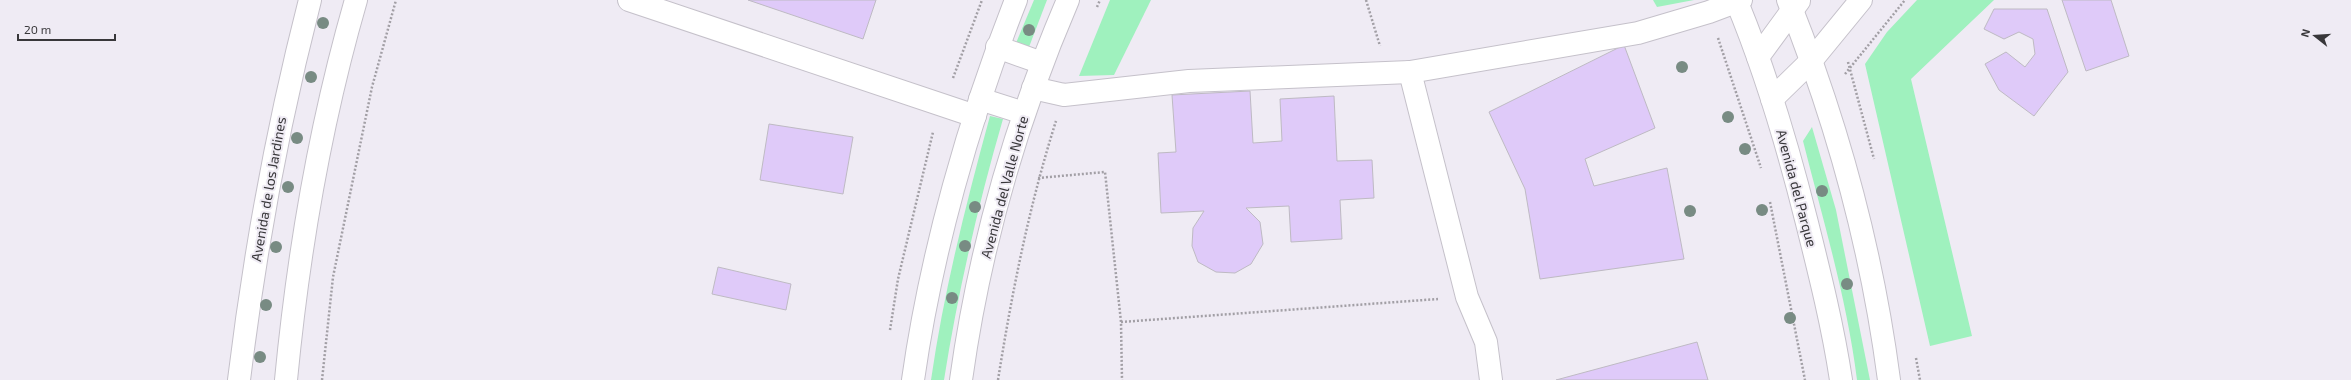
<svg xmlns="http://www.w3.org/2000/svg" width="2351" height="380" font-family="'Exo 2',sans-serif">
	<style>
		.green { fill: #9ff1be }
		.building { fill: #dfcaf9; stroke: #bebac3 }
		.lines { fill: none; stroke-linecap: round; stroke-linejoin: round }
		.minor-casing { stroke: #c5c1ca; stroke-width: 24 }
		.path { stroke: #a29fa5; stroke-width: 2.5; stroke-dasharray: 2 2; stroke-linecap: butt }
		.minor { stroke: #fff; stroke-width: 22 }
		.tree { fill: #788b83 }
		.labels { text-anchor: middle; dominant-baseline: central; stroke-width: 4; stroke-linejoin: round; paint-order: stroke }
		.street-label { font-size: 14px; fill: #38373a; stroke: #efebf4 }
	</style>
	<rect width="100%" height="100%" fill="#efebf4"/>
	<g class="green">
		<polygon points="1034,0 1047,0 1029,47 1016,43"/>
		<polygon points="1110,0 1151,0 1114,75 1079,76"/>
		<polygon points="1653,0 1694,0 1657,7"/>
		<polygon points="1917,0 1994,0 1911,79 1972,336 1930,346 1865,64 1887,32"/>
		<path d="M990 116 1003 119C978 205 958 292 944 380H931C944 290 966 204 990 116Z"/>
		<path d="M1812 127 1836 210 1870 380H1857C1847 299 1823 220 1803 141Z"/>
	</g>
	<g class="building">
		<polygon points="748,0 876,0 863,39"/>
		<polygon points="2062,0 2111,0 2129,56 2086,71"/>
		<polygon points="1994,9 2047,9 2068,72 2034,116 1999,90 1985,64 2006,52 2025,67 2035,54 2033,39 2019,32 2004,39 1984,29"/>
		<polygon points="1624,45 1655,128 1585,159 1594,186 1667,168 1684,259 1540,279 1525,189 1489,112"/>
		<polygon points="1250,91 1253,143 1282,141 1280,99 1334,96 1337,161 1372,160 1374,198 1340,200 1342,239 1291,242 1289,206 1246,208 1260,222 1263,244 1251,264 1235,273 1216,272 1198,262 1192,246 1193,228 1204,211 1161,213 1158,153 1176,152 1172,95"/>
		<polygon points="769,124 853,137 843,194 760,180"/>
		<polygon points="718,267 791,284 786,310 712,294"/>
		<polygon points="1697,342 1708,380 1556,380"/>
	</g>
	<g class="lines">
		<g class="minor-casing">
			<g id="minor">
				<polyline points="629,0 975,116"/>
				<path d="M1736 0C1766 72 1788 147 1807 223 1820 275 1833 327 1841 380"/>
				<path d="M1788 0C1837 122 1872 250 1889 380"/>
				<polyline points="997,47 1042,63"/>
				<polyline points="1758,57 1799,1"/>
				<polyline points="1410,72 1467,297 1486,342 1491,380"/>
				<polyline points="1033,88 1064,95 1189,81 1410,72 1638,33 1709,12 1741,0"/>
				<polyline points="980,99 1024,113"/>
				<polyline points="1772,99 1811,61 1861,0"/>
				<path d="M239 380C255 249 277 128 310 0"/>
				<path d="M286 380C298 255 321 121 356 0"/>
				<path d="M913 380C931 253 969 119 1016 0"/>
				<path d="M961 380C979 250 1016 121 1068 0"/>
			</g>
		</g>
		<g class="path">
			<polyline points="1366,0 1380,46"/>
			<polyline points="1097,7 1100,0"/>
			<polyline points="1718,38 1761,168"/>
			<polyline points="1848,62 1874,159"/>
			<polyline points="1845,74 1905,0"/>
			<polyline points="953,78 982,0"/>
			<polyline points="1038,178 1105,172 1121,322 1122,380"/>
			<polyline points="1770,202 1805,380"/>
			<polyline points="1121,322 1438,299"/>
			<polyline points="890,330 898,279 933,132"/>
			<polyline points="1916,358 1920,380"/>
			<polyline points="322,380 333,277 372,87 396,0"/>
			<path d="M998 380C1012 292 1029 206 1056 121"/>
		</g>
		<use href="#minor" class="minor"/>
	</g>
	<g class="tree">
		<circle cx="323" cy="23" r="6"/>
		<circle cx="1029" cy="30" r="6"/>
		<circle cx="1682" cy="67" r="6"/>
		<circle cx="311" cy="77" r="6"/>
		<circle cx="1728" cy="117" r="6"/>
		<circle cx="297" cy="138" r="6"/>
		<circle cx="1745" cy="149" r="6"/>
		<circle cx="288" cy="187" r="6"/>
		<circle cx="1822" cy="191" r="6"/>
		<circle cx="975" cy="207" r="6"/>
		<circle cx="1762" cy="210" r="6"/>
		<circle cx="1690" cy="211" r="6"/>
		<circle cx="965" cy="246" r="6"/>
		<circle cx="276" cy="247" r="6"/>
		<circle cx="1847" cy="284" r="6"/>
		<circle cx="952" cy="298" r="6"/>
		<circle cx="266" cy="305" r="6"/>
		<circle cx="1790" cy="318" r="6"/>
		<circle cx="260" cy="357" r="6"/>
	</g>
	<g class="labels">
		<g class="street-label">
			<text transform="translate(1004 187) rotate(-75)">Avenida del Valle Norte</text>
			<text transform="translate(1797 188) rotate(75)">Avenida del Parque</text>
			<text transform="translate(268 189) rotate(-80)">Avenida de los Jardines</text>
		</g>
	</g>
	<g transform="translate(2315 36) rotate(287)" stroke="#efebf4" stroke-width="3" paint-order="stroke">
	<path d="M0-3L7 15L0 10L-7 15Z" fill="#38373a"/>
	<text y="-6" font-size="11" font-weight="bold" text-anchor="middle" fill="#38373a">N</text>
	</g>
	<path d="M18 34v6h97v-6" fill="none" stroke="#38373a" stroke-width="2"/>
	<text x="24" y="34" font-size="12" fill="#38373a" stroke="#efebf4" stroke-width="3" paint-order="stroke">20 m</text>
</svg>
